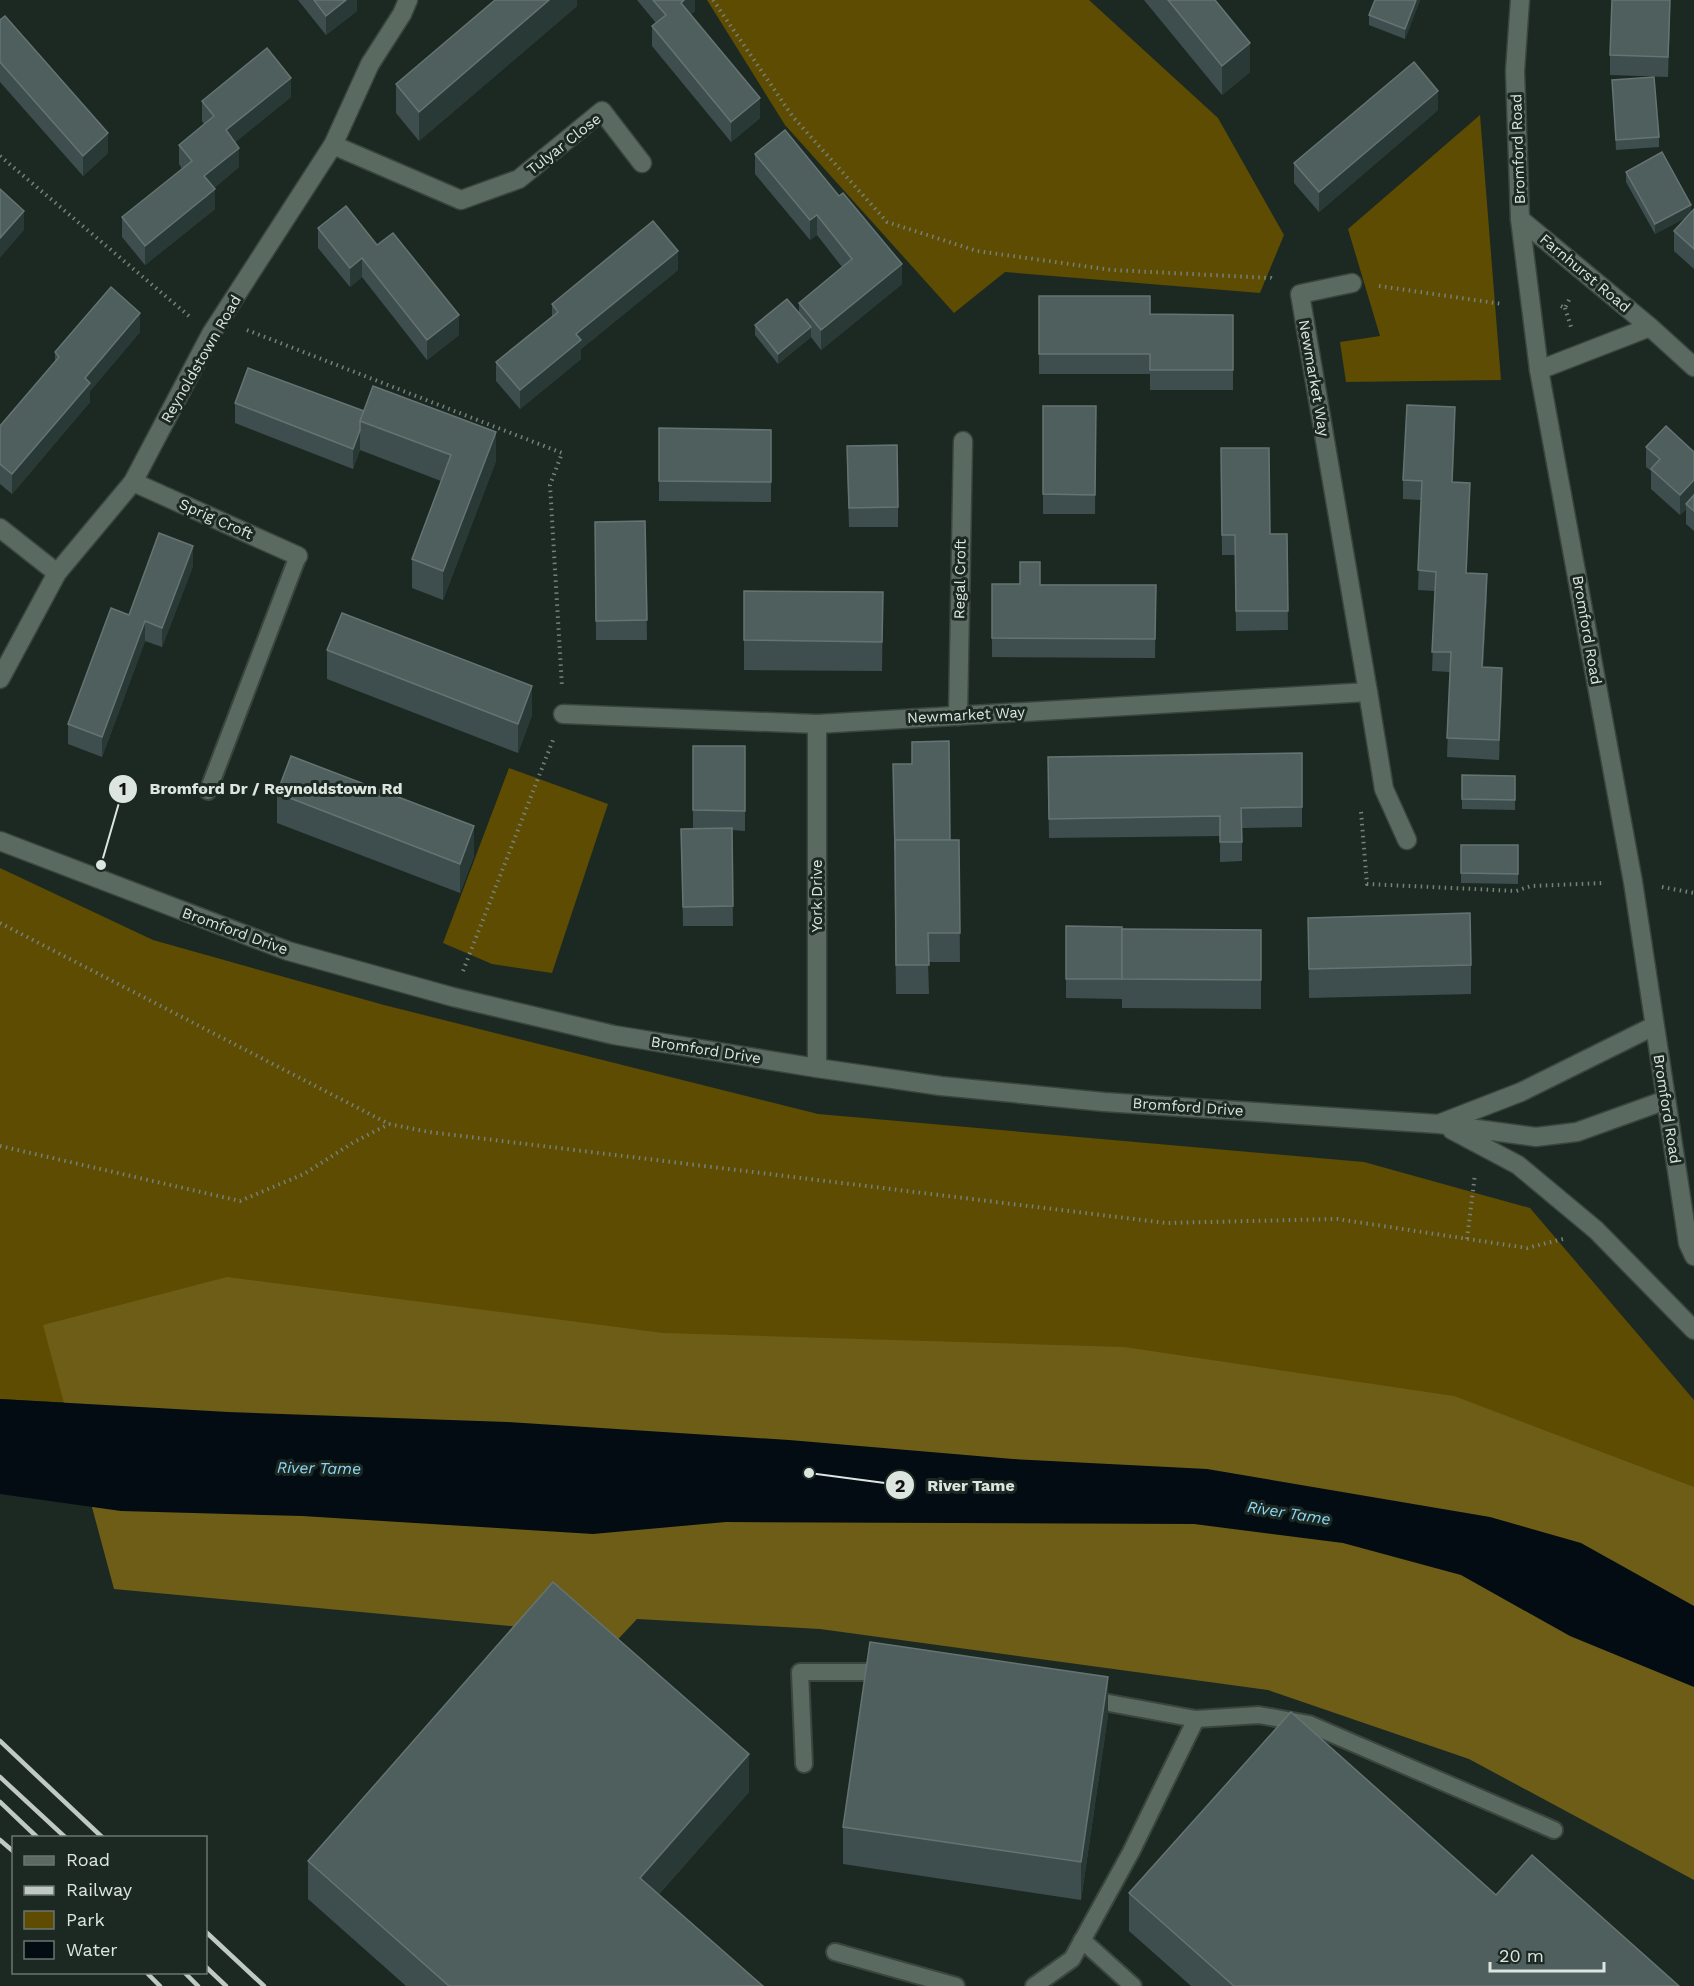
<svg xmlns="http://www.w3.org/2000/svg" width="1694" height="1986" font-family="'Work Sans',sans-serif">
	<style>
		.green { fill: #5d4c01 }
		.forest { fill: #6e5d17 }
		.water { fill: #020c12 }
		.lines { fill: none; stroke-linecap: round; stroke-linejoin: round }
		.lane-casing { stroke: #3a453e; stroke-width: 20 }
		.street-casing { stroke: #3a453e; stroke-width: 21 }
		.secondary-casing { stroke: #3a453e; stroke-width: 21 }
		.path { stroke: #76817b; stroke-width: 4; stroke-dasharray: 1.5 4.5; stroke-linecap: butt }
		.lane { stroke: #5b6a61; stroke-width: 16 }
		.street { stroke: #5b6a61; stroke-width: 18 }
		.secondary { stroke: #5b6a61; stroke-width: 18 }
		.rail { stroke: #c0c9c4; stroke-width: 4.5 }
		.wall { fill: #3e4e4e }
		.shaded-wall { fill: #293936 }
		.building { fill: #4f5f5e; stroke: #657472; stroke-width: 1.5 }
		.labels { text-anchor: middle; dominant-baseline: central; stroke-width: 6; stroke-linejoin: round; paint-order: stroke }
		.street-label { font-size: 15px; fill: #dde5e0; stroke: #1c2922 }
		.water-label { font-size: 16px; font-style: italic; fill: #8fd6f7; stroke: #1c2922 }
		.leader { fill: none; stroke: #dde5e0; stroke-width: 2 }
		.callout-dot { fill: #dde5e0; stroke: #1c2922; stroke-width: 2 }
		.mark-label { font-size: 18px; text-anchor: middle; font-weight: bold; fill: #111 }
		.callout-label { font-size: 16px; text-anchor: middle; font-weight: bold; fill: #dde5e0; stroke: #1c2922; stroke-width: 6; stroke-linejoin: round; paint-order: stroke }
	</style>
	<rect width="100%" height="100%" fill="#1c2922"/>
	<g class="green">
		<polygon points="707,0 1089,0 1218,118 1284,235 1260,293 1005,272 954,313 785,125"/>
		<polygon points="1480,115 1501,380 1346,382 1340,342 1380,336 1348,229"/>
		<polygon points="509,768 608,804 552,973 492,964 443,943"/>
		<polygon points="0,868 153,940 384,1005 818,1114 1364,1162 1530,1208 1694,1400 1694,1570 228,1412 0,1399"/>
	</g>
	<polygon class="forest" points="227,1277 663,1333 1124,1347 1454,1396 1694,1487 1694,1880 1469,1759 1268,1690 820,1629 637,1619 607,1651 563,1631 114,1589 43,1325"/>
	<polygon class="water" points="0,1399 228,1412 507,1422 789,1440 1013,1459 1207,1469 1490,1517 1581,1543 1694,1606 1694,1687 1570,1636 1461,1575 1343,1543 1194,1524 726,1522 593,1534 302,1516 121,1511 0,1494"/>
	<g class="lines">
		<g class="lane-casing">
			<g id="lane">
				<polyline points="208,791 298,556"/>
				<polyline points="1196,1719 1259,1715 1309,1724 1554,1830"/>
				<polyline points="804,1764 800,1672 887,1672"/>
				<polyline points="1082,1940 1133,1986"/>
				<polyline points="835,1952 956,1986"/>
				<polyline points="1034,1986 1072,1959 1131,1852 1196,1719 1087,1699"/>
			</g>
		</g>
		<g class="street-casing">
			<g id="street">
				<polyline points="333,145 461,200 519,179 602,111 642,163"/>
				<polyline points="1520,219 1650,327 1694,367"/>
				<polyline points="1539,370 1650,327"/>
				<polyline points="133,482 298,556"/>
				<polyline points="0,528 57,573"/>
				<polyline points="0,679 57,573 133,482 211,334 333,145 370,64 402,14 408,0"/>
				<polyline points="1368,692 1384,789 1407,840"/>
				<polyline points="563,714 817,724 1368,692 1300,294 1352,283"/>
				<polyline points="958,716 963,441"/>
				<polyline points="817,1068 817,724"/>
			</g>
		</g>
		<g class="secondary-casing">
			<g id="secondary">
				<polyline points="1520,0 1515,71 1520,219 1539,370 1633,882 1688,1243 1694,1256"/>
				<polyline points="0,841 288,951 453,997 614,1035 817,1068 941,1086 1104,1102 1439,1124 1536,1137 1577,1132 1666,1100"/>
				<polyline points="1441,1123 1521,1092 1654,1026"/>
				<polyline points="1452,1130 1518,1165 1596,1230 1694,1330"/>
			</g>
		</g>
		<g class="path">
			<polyline points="713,0 793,117 887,222 977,251 1112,270 1271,278 1275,280"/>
			<polyline points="0,156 189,316"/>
			<polyline points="1379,286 1502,304"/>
			<polyline points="1561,306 1565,308 1570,298"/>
			<polyline points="1565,308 1571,327"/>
			<polyline points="247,330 562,453 550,485 562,687"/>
			<polyline points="1361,812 1367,884 1516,891 1531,886 1604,883"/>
			<polyline points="1662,887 1694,893"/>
			<polyline points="0,923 389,1124 429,1132 1166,1223 1337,1219 1527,1248 1563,1239"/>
			<polyline points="463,971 553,740"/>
			<polyline points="0,1146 240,1201 304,1174 354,1142 389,1124"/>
			<polyline points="1467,1239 1475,1174"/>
		</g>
		<use href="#lane" class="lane"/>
		<use href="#street" class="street"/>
		<use href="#secondary" class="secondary"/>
		<g class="rail">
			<polyline points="0,1741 103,1838"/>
			<polyline points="0,1777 66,1838"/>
			<polyline points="0,1802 38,1838"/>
			<polyline points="0,1840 14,1852"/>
			<polyline points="206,1932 264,1986"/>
			<polyline points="206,1967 226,1986"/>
			<polyline points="146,1972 160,1986"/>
			<polyline points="184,1972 198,1986"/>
		</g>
	</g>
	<g class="wall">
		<polygon points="298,0 357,0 357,11 326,35"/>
		<polygon points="577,0 577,6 419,141 396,113 396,84"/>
		<polygon points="637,0 695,0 695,11 691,14 760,118 731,142 652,46 652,26 656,23"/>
		<polygon points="1144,0 1215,0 1250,72 1222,95"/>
		<polygon points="1420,0 1405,39 1369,25 1369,15"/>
		<polygon points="1670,18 1668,77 1610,75 1610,55"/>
		<polygon points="0,20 108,153 83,176 0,82"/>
		<polygon points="1612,80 1659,137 1659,147 1616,150"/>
		<polygon points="291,97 235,142 239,167 214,188 215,209 145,265 122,237 122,217 182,169 179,164 179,145 204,124 202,121 202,101"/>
		<polygon points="1438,110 1319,212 1294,183 1294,163"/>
		<polygon points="755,154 902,284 821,350 811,337 778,364 755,335 755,325 799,313 799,303 842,267 817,235 810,240 755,174"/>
		<polygon points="1626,172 1691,213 1694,209 1694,269 1674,251 1674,231 1687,217 1655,234 1626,182"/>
		<polygon points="318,228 377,245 459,335 427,360 362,277 350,287 318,248"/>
		<polygon points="678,270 581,349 581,359 520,409 496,381 496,362 552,316 552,304"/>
		<polygon points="1039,296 1150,314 1233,315 1233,390 1150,390 1150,374 1039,374"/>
		<polygon points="140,332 90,391 90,402 12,494 0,484 0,426 55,362 55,352"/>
		<polygon points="248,368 496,461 443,600 412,588 412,559 441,481 360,450 353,469 235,423 235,403"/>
		<polygon points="1043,406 1096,406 1095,514 1043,514"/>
		<polygon points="1455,427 1452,482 1470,503 1466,573 1487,594 1483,667 1502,688 1499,760 1447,757 1450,672 1432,671 1435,591 1418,590 1421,500 1403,499 1403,480"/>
		<polygon points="659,428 771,430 771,502 659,501"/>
		<polygon points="1646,447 1694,452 1694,531 1686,524 1686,509 1680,515 1651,489 1651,471 1646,467"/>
		<polygon points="1221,448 1270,534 1287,534 1288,630 1236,631 1235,555 1222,555"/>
		<polygon points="847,466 898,507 898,527 849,527"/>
		<polygon points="645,521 647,640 596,640 595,522"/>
		<polygon points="193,566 162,647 145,641 102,757 68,744 68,724 129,615"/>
		<polygon points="992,584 1156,585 1155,658 992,657"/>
		<polygon points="744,591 883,592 882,671 744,670"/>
		<polygon points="327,650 532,715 518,753 327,679"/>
		<polygon points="693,746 745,746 745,831 732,830 733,926 683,926 681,829 693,829"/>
		<polygon points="1302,753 1302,827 1242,828 1242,861 1220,862 1220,836 1049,838 1048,777"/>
		<polygon points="893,764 950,840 959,840 960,962 928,962 929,994 896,994"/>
		<polygon points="1462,775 1515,776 1515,810 1462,809"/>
		<polygon points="277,793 474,856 460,893 277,823"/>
		<polygon points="1461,845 1518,845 1518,884 1461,883"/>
		<polygon points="1308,918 1471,965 1471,994 1309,998"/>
		<polygon points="1066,926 1122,929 1261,930 1261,1009 1122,1008 1122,992 1122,999 1066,998"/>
		<polygon points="1108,1715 1081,1900 843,1864 843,1827"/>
		<polygon points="749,1792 659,1894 763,1986 406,1986 308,1899 308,1861"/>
		<polygon points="1129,1893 1496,1895 1679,1986 1191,1986 1129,1931"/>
	</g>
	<g class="shaded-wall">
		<polygon points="346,0 357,0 357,11 326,35 326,16"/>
		<polygon points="549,0 577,0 577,6 419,141 419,112"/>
		<polygon points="684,0 695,0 695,11 681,22 681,3"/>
		<polygon points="1416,0 1420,0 1405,39 1405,29"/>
		<polygon points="1670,0 1670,18 1668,77 1668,57"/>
		<polygon points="1250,43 1250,72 1222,95 1222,66"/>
		<polygon points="291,78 291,97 226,150 226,130"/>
		<polygon points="1438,91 1438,110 1319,212 1319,192"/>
		<polygon points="760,98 760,118 731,142 731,122"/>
		<polygon points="108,133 108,153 83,176 83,156"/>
		<polygon points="239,148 239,167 204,196 204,176"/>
		<polygon points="215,189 215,209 145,265 145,246"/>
		<polygon points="1691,205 1691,215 1655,234 1655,224"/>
		<polygon points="24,211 24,230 0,258 0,238"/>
		<polygon points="817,215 817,235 810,240 810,220"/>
		<polygon points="678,251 678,270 581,349 581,359 520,409 520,390 576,334"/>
		<polygon points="362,258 362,277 350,287 350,268"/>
		<polygon points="902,264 902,284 821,350 821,330"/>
		<polygon points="140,313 140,332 90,391 90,402 12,494 12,474 85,378"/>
		<polygon points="459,315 459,335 427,360 427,340"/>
		<polygon points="811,327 811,337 778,364 778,354"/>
		<polygon points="1455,407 1455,427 1452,502 1452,482"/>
		<polygon points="360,430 360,450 353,469 353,449"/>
		<polygon points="496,432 496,461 443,600 443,571"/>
		<polygon points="1694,480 1694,500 1686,504 1686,509 1680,515 1680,495"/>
		<polygon points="1470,483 1470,503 1466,593 1466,573"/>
		<polygon points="193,546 193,566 162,647 162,628"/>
		<polygon points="1487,574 1487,594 1482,687 1482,667"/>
		<polygon points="145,621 145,641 102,757 102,737"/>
		<polygon points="1502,668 1502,688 1499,760 1499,740"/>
		<polygon points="532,686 532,715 518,753 518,724"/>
		<polygon points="474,826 474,856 460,893 460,864"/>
		<polygon points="1108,1677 1108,1715 1081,1900 1081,1862"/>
		<polygon points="749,1754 749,1792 640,1915 640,1878"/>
	</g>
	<g class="building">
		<polygon points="314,0 346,0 326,16"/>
		<polygon points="495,0 549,0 419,112 396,84"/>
		<polygon points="653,0 684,0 681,3 760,98 731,122 652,26 666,15"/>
		<polygon points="1168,0 1215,0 1250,43 1222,66"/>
		<polygon points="1375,0 1416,0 1405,29 1369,15"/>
		<polygon points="1612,0 1670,0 1668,57 1610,55"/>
		<polygon points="5,16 108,133 83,156 0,62 0,20"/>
		<polygon points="267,48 291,78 226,130 239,148 204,176 215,189 145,246 122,217 192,161 179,145 214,116 202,101"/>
		<polygon points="1414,62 1438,91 1319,192 1294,163"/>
		<polygon points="1654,77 1659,137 1616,140 1612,80"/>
		<polygon points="785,130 839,196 843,193 902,264 821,330 799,303 852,259 817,215 810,220 755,154"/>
		<polygon points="1662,152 1691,205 1655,224 1626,172"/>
		<polygon points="0,189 24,211 0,238"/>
		<polygon points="346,206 377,245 393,233 459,315 427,340 362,258 350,268 318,228"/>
		<polygon points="1694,209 1694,249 1674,231"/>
		<polygon points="653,221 678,251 576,334 581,340 520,390 496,362 558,312 552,304"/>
		<polygon points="111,287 140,313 85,378 90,383 12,474 0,464 0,426 59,357 55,352"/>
		<polygon points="1039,296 1150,296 1150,314 1233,315 1233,370 1150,370 1150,354 1039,354"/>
		<polygon points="787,299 811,327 778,354 755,325"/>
		<polygon points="248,368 364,411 360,421 360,430 353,449 235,403"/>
		<polygon points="373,386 496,432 443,571 412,559 451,455 360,421"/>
		<polygon points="1407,405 1455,407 1452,482 1470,483 1466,573 1487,574 1482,667 1502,668 1499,740 1447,738 1451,652 1432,652 1436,572 1418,570 1422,481 1403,480"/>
		<polygon points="1043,406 1096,406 1095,495 1043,494"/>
		<polygon points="1666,426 1694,452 1694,480 1680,495 1651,469 1660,459 1646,447"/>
		<polygon points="659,428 771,430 771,482 659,481"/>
		<polygon points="897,445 898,507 849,508 847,446"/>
		<polygon points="1221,448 1269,448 1270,534 1287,534 1288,611 1236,611 1235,535 1222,535"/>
		<polygon points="1694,495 1694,511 1686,504"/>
		<polygon points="645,521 647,620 596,621 595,522"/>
		<polygon points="159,533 193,546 162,628 145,621 102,737 68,724 111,608 129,615"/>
		<polygon points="1020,562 1040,562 1040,585 1156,585 1155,639 992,638 992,584 1020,584"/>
		<polygon points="744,591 883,592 882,642 744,640"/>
		<polygon points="342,613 532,686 518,724 327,650"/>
		<polygon points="949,741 950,840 895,840 895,850 893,764 912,764 912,742"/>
		<polygon points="693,746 745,746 745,811 693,810"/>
		<polygon points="1302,753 1302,807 1241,808 1242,842 1220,842 1220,816 1049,819 1048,757"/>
		<polygon points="291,756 474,826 460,864 277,793"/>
		<polygon points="1462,775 1515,776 1515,800 1462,799"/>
		<polygon points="732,828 733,906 683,907 681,829"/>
		<polygon points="895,840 959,840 960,933 928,933 929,965 896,965"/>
		<polygon points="1461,845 1518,845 1518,874 1461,873"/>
		<polygon points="1470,913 1471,965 1309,969 1308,918"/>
		<polygon points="1066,926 1122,927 1122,979 1066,979"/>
		<polygon points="1122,929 1261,930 1261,980 1122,979"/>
		<polygon points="553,1582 749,1754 640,1878 763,1986 449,1986 308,1861"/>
		<polygon points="870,1642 1108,1677 1081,1862 843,1827"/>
		<polygon points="1291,1712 1496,1895 1532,1855 1679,1986 1234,1986 1129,1893"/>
	</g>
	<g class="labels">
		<g class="street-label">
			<text transform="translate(564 144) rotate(-38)">Tulyar Close</text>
			<text transform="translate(1518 149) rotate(-92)">Bromford Road</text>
			<text transform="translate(1585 273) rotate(40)">Farnhurst Road</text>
			<text transform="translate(201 359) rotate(-60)">Reynoldstown Road</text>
			<text transform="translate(1314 378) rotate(80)">Newmarket Way</text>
			<text transform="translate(216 519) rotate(24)">Sprig Croft</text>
			<text transform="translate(960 579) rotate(-89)">Regal Croft</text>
			<text transform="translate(1587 630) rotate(80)">Bromford Road</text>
			<text transform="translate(966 715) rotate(-3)">Newmarket Way</text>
			<text transform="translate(817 896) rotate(-90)">York Drive</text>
			<text transform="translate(235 931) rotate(20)">Bromford Drive</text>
			<text transform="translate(706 1050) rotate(9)">Bromford Drive</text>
			<text transform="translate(1188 1107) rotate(4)">Bromford Drive</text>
			<text transform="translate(1667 1109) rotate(81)">Bromford Road</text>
		</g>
		<g class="water-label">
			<text transform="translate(319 1468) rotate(1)">River Tame</text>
			<text transform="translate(1289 1513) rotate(9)">River Tame</text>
		</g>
	</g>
	<path class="leader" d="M101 865L123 789M809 1473L900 1485"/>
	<g class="callout-dot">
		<circle cx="101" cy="865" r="6"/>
		<circle cx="809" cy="1473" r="6"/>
		<circle cx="123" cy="789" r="15"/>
		<circle cx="900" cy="1485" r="15"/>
	</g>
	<g class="mark-label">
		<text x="123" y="795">1</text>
		<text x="900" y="1492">2</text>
	</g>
	<g class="callout-label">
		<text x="276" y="794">Bromford Dr / Reynoldstown Rd</text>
		<text x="971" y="1491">River Tame</text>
	</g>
	<rect x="12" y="1836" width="195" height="138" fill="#1c2922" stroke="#69746e" stroke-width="1.5"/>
	<rect x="24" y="1856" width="30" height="9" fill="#5b6a61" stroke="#69746e" stroke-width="1.5"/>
	<text x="66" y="1866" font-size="18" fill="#dde5e0">Road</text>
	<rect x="24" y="1886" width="30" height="9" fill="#c0c9c4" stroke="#69746e" stroke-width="1.5"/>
	<text x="66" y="1896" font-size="18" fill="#dde5e0">Railway</text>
	<rect x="24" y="1911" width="30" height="18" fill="#5d4c01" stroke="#69746e" stroke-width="1.5"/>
	<text x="66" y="1926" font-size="18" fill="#dde5e0">Park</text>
	<rect x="24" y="1941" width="30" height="18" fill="#020c12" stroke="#69746e" stroke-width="1.5"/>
	<text x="66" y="1956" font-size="18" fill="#dde5e0">Water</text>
	<path d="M1490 1962v9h114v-9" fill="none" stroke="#dde5e0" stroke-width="3"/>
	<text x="1499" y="1962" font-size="18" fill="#dde5e0" stroke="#1c2922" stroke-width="4.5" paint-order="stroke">20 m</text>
</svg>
